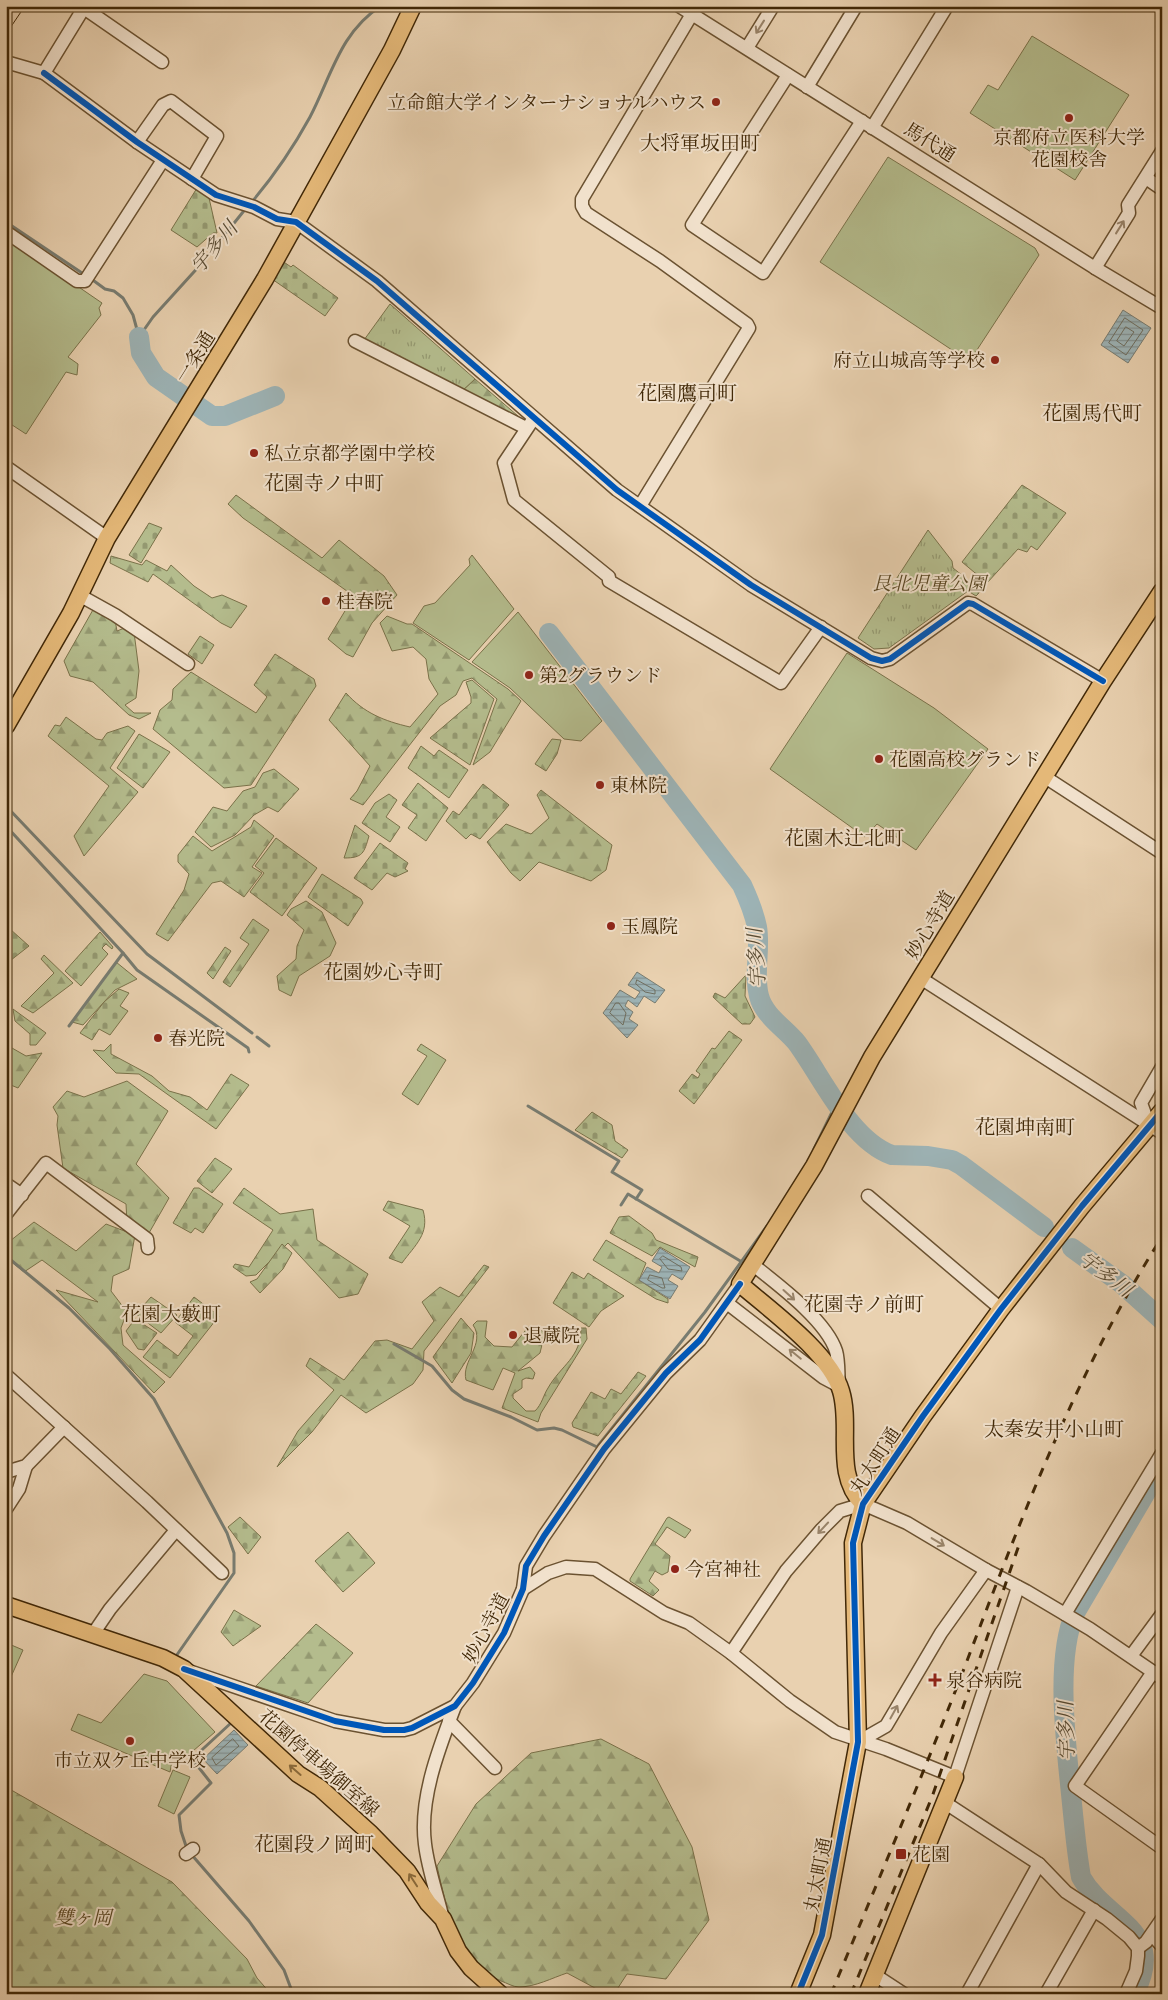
<svg xmlns="http://www.w3.org/2000/svg" width="1168" height="2000" font-family="'EB Garamond','Noto Serif JP',serif">
	<style>
		.green { fill: #b4bc8d; stroke: #7a724a }
		.forest { fill: url(#forest-firs); stroke: #7a724a }
		.cemetery { fill: url(#cemetery-stones); stroke: #7a724a }
		.park { fill: url(#park-tufts); stroke: #7a724a }
		.water { fill: url(#water-rules); stroke: #787c71 }
		.lines { fill: none; stroke-linecap: round; stroke-linejoin: round }
		.shore { stroke: #6f6e5f; stroke-width: 1 }
		.stream { stroke: #787c71; stroke-width: 3 }
		.river { stroke: #9db4b7; stroke-width: 20 }
		.minor-casing { stroke: #6b5231; stroke-width: 15 }
		.major-casing { stroke: #412807; stroke-width: 19 }
		.minor { stroke: #f1e1cc; stroke-width: 12 }
		.major { stroke: #e4b878; stroke-width: 16 }
		.tram { stroke: #412807; stroke-width: 1 }
		.rail { stroke: #412807; stroke-width: 3; stroke-dasharray: 9 9; stroke-linecap: butt }
		.cycleway-casing { stroke: #f1e1cc; stroke-width: 9 }
		.cycleway { stroke: #0057b8; stroke-width: 6 }
		.oneway { stroke: #99846a }
		.oneway2 { stroke: #8a693a }
		.poi-dot { fill: #8f2418; stroke: #f1e1cc; stroke-width: 2 }
		.labels { text-anchor: middle; dominant-baseline: central; stroke-width: 4; stroke-linejoin: round; paint-order: stroke }
		.poi-label { font-size: 19px; fill: #412807; stroke: #f1e1cc; text-anchor: start }
		.street-label { font-size: 19px; fill: #412807; stroke: #f1e1cc }
		.park-label { font-size: 19px; font-style: italic; fill: #584622; stroke: #f1e1cc }
		.neighbourhood-label { font-size: 20px; fill: #412807; stroke: #f1e1cc }
		.water-label { font-size: 20px; font-style: italic; fill: #584b33; stroke: #f1e1cc }
	</style>
	<defs>
		<pattern id="forest-firs" width="22" height="20" patternUnits="userSpaceOnUse" patternTransform="scale(1.25)"><rect width="22" height="20" fill="#b4bc8d"/><path d="M5 1l3.5 6h-7zM16 11l3.5 6h-7z" fill="#949971"/></pattern>
		<pattern id="cemetery-stones" width="16" height="16" patternUnits="userSpaceOnUse" patternTransform="scale(1.25)"><rect width="16" height="16" fill="#b4bc8d"/><path d="M2 7V4a2 2 0 0 1 4 0v3zM10 15v-3a2 2 0 0 1 4 0v3z" fill="#949971"/></pattern>
		<pattern id="park-tufts" width="24" height="20" patternUnits="userSpaceOnUse" patternTransform="scale(1.25)"><rect width="24" height="20" fill="#b4bc8d"/><path d="M3 7l-1-3M5 7V3M7 7l1-3M15 17l-1-3M17 17v-4M19 17l1-3" fill="none" stroke="#949971"/></pattern>
		<pattern id="water-rules" width="6" height="5" patternUnits="userSpaceOnUse" patternTransform="scale(1.25)"><rect width="6" height="5" fill="#9db4b7"/><path d="M0 2.5h6" fill="none" stroke="#829293"/></pattern>
	</defs>
	<rect width="100%" height="100%" fill="#e9d1b0"/>
	<filter id="stains"><feTurbulence type="fractalNoise" baseFrequency=".004" numOctaves="4"/><feColorMatrix values="0 0 0 0 .2 0 0 0 0 .09 0 0 0 0 .02 0 0 0 .5 -.17"/></filter>
	<radialGradient id="worn" r=".72"><stop offset=".6" stop-color="#630" stop-opacity="0"/><stop offset="1" stop-color="#630" stop-opacity=".3"/></radialGradient>
	<g class="green">
		<polygon points="1032,36 1129,95 1075,180 970,113 988,85 998,90"/>
		<polygon points="888,157 1035,248 1039,255 973,356 955,352 820,262"/>
		<polygon points="6,237 102,303 99,308 101,315 68,357 78,364 77,375 66,372 26,434 6,421"/>
		<polygon points="472,555 514,609 469,660 413,623 424,606 435,603 470,565 469,559"/>
		<polygon points="518,612 602,721 581,741 564,739 510,688 472,662"/>
		<polygon points="847,653 934,708 988,749 916,850 877,824 865,837 770,769"/>
		<polygon points="421,1044 446,1060 418,1105 402,1094 427,1056 417,1050"/>
		<polygon points="144,1674 167,1681 215,1732 186,1757 172,1761 170,1772 71,1730 78,1714 101,1723"/>
		<polygon points="173,1770 190,1777 174,1814 158,1806"/>
	</g>
	<g class="forest">
		<polygon points="475,379 518,416 515,420 462,391"/>
		<polygon points="236,495 322,558 339,540 384,576 397,595 372,623 353,657 346,654 328,639 354,596 243,518 228,504"/>
		<polygon points="111,556 142,565 146,560 167,571 171,565 194,586 212,598 222,595 247,606 231,628 221,623 153,574 148,582 110,563"/>
		<polygon points="94,608 115,620 117,631 127,627 134,632 139,671 136,698 125,705 134,713 151,713 139,719 129,715 93,682 70,676 64,661"/>
		<path d="M387 616 407 624H412L508 689 521 701 490 752 473 765 497 699 472 678 463 681 456 695 440 706 363 805 350 799 357 791 370 766 329 720 346 693C364 713 384 721 410 727L438 694 429 679 426 659 413 647 392 651 380 623Z"/>
		<polygon points="275,654 314,679 316,686 251,785 224,788 153,729 160,710 172,700 173,689 191,672 256,713 267,697 254,685"/>
		<polygon points="66,717 96,739 102,740 107,733 128,726 135,731 110,768 138,792 84,856 74,836 109,786 48,736 55,725 60,726"/>
		<polygon points="552,739 561,740 557,754 546,771 535,764"/>
		<polygon points="541,790 612,845 606,870 591,881 539,862 520,881 511,873 487,842 506,824 531,834 549,818 537,795"/>
		<polygon points="254,820 274,836 252,867 262,873 244,897 221,881 212,883 168,941 156,934 184,890 189,874 178,862 178,855 193,836 212,851 251,827"/>
		<polygon points="306,901 322,912 336,943 330,956 299,976 291,996 279,990 277,976 296,959 297,946 304,930 287,915 291,909"/>
		<polygon points="253,919 269,930 230,987 223,982 249,944 240,938"/>
		<polygon points="225,947 231,951 213,979 207,973"/>
		<polygon points="44,955 73,983 33,1013 21,1006 54,973 41,959"/>
		<polygon points="116,962 137,979 115,990 83,1025 72,1022"/>
		<polygon points="13,1009 46,1033 36,1045 30,1045 30,1034 15,1021"/>
		<polygon points="111,1044 111,1054 152,1076 169,1091 190,1097 207,1110 231,1074 249,1085 216,1129 139,1074 116,1073 93,1050 104,1051"/>
		<polygon points="12,1048 26,1056 42,1053 18,1088 6,1083 6,1060"/>
		<polygon points="127,1081 168,1111 136,1164 169,1198 149,1233 127,1223 126,1204 63,1168 57,1125 58,1116 53,1107 67,1091 84,1097"/>
		<polygon points="215,1158 232,1169 212,1193 197,1181"/>
		<polygon points="244,1188 280,1214 313,1209 317,1240 368,1274 358,1294 339,1298 288,1243 256,1275 246,1276 233,1267 235,1264 249,1267 273,1230 233,1203"/>
		<path d="M388 1201 423 1210C430 1234 415 1245 402 1263L389 1258 410 1226 383 1210Z"/>
		<polygon points="629,1216 652,1233 656,1240 698,1257 695,1267 660,1247 652,1256 610,1233 619,1217"/>
		<polygon points="34,1222 76,1251 106,1224 135,1235 129,1269 113,1276 111,1291 127,1312 121,1328 123,1345 165,1382 154,1393 56,1290 98,1302 42,1260 24,1272 9,1260 10,1241"/>
		<polygon points="606,1240 646,1263 639,1280 668,1299 668,1303 656,1299 593,1260"/>
		<polygon points="484,1265 489,1267 424,1351 423,1370 413,1384 366,1413 341,1395 312,1432 277,1467 298,1431 334,1390 306,1366 310,1358 344,1380 375,1341 387,1340 412,1349 434,1321 422,1302 440,1287 459,1297"/>
		<polygon points="151,1297 177,1315 161,1333 136,1314"/>
		<path d="M477 1321H487L485 1337 494 1346 512 1347 529 1326 545 1332 540 1353 518 1371 530 1367 535 1373 533 1379 526 1378 522 1380V1388L513 1394V1398L526 1411H535C542 1404 543 1396 548 1388 561 1365 581 1358 581 1328H586L587 1339 541 1413 538 1422 502 1408 515 1373 503 1368 493 1390 466 1380C461 1361 486 1344 473 1325Z"/>
		<polygon points="669,1517 691,1530 685,1538 667,1527 655,1544 670,1556 668,1572 662,1575 655,1571 649,1581 659,1590 653,1596 630,1581 630,1579 667,1518"/>
		<polygon points="348,1532 375,1563 343,1592 315,1561"/>
		<polygon points="234,1610 261,1626 233,1646 221,1632"/>
		<polygon points="316,1624 353,1653 308,1703 256,1686"/>
		<polygon points="9,1644 23,1650 6,1688 6,1651"/>
		<path d="M601 1739 649 1764 692 1847 709 1920 666 1979 627 1974 614 1994H606L567 1973C552 1978 535 1987 519 1987 513 1987 507 1983 501 1981 456 1962 447 1909 437 1866L476 1804 531 1753Z"/>
		<polygon points="6,1787 172,1882 247,1959 257,1978 271,1994 6,1994"/>
	</g>
	<g class="cemetery">
		<polygon points="197,188 209,198 217,233 213,233 197,247 171,230"/>
		<polygon points="281,260 291,267 293,265 338,298 325,316 272,279"/>
		<polygon points="1022,485 1066,513 1037,550 1031,546 1027,552 1018,549 987,583 962,562"/>
		<polygon points="149,523 162,528 141,563 129,555"/>
		<polygon points="200,636 214,645 202,664 188,654"/>
		<polygon points="472,680 494,699 470,765 430,738 471,703 471,697 466,682"/>
		<polygon points="139,734 170,752 143,788 117,768"/>
		<polygon points="421,746 434,756 439,750 468,770 449,798 408,768"/>
		<polygon points="274,769 299,789 278,812 268,807 254,815 235,835 211,847 195,832 213,807 227,811 243,791 255,787 263,773"/>
		<polygon points="418,783 448,808 426,841 408,828 417,815 402,805"/>
		<polygon points="483,784 509,805 480,839 471,834 466,839 446,821 453,811 459,815"/>
		<polygon points="389,794 397,800 386,817 400,827 390,842 362,823 375,803"/>
		<path d="M355 825 369 836C364 853 363 858 344 858Z"/>
		<polygon points="276,838 317,868 282,916 250,892 264,873 255,866"/>
		<polygon points="380,843 408,863 405,869 408,871 395,877 387,873 372,890 354,878"/>
		<polygon points="322,874 361,899 363,903 348,926 308,897"/>
		<polygon points="10,929 29,946 6,964 6,931"/>
		<polygon points="100,932 113,947 112,949 106,944 102,948 108,954 81,986 65,971"/>
		<polygon points="746,975 745,996 755,1017 750,1024 742,1024 713,997 715,993 725,998"/>
		<polygon points="119,989 129,993 120,1006 128,1011 110,1035 99,1029 92,1040 80,1033 104,1002"/>
		<polygon points="729,1031 742,1040 694,1104 679,1091 692,1074 698,1078 700,1074 696,1071 712,1048 715,1049"/>
		<polygon points="592,1112 612,1125 615,1141 628,1150 622,1158 575,1130"/>
		<polygon points="194,1188 199,1188 223,1204 203,1233 195,1228 191,1233 173,1223"/>
		<polygon points="282,1244 292,1253 283,1269 260,1293 250,1282 257,1279"/>
		<polygon points="572,1272 584,1279 588,1273 624,1296 601,1311 589,1327 553,1303"/>
		<polygon points="194,1297 219,1316 170,1378 143,1357 157,1340 178,1356 193,1336 175,1322"/>
		<polygon points="461,1318 474,1333 471,1353 452,1383 433,1357"/>
		<polygon points="135,1319 157,1333 144,1350 138,1349 126,1331"/>
		<polygon points="638,1372 646,1376 598,1436 573,1427 572,1423 591,1392 605,1399 611,1389 621,1394"/>
		<polygon points="240,1517 261,1537 248,1554 228,1527"/>
	</g>
	<g class="park">
		<polygon points="390,304 475,379 462,391 364,340"/>
		<polygon points="928,530 952,561 953,568 978,588 979,593 976,596 968,591 889,648 874,649 858,638"/>
	</g>
	<g class="water">
		<polygon points="1123,310 1151,328 1128,363 1101,345"/>
		<polygon points="637,972 665,990 655,1003 644,996 637,1007 628,1000 625,1006 633,1012 629,1019 638,1025 627,1038 603,1013 620,990 635,999 640,992 628,985"/>
		<polygon points="660,1248 690,1267 682,1280 672,1274 668,1280 678,1286 670,1299 639,1280 647,1267 659,1273 662,1267 652,1261"/>
		<polygon points="234,1730 248,1745 217,1774 203,1759"/>
	</g>
	<g class="lines">
		<g class="shore">
			<polygon points="1125,318 1143,330 1126,355 1109,343"/>
			<polygon points="1126,327 1134,332 1124,346 1117,341"/>
			<polygon points="637,980 655,990 655,994 645,992 636,984"/>
			<polygon points="616,1003 619,1003 626,1013 623,1025 610,1013"/>
			<polygon points="663,1256 681,1267 682,1271 668,1269 660,1259"/>
			<polygon points="650,1275 662,1278 665,1288 662,1288 648,1280"/>
			<polygon points="233,1739 239,1746 216,1765 212,1758"/>
		</g>
		<g class="stream">
			<path d="M251 203C273 177 293 148 310 117 331 77 340 32 381 6"/>
			<polyline points="6,222 85,275"/>
			<polyline points="90,278 105,289 114,291 123,298 133,315 139,337"/>
			<polyline points="139,337 153,317 202,263 247,207"/>
			<polyline points="6,806 147,954 252,1033"/>
			<polyline points="6,826 123,953"/>
			<polyline points="69,1026 123,953 137,970 248,1048 249,1052"/>
			<polyline points="257,1037 269,1046"/>
			<polyline points="528,1106 619,1161 612,1172 642,1190 636,1199"/>
			<polyline points="814,1149 836,1104"/>
			<polyline points="621,1205 628,1194 742,1262"/>
			<polyline points="6,1256 69,1308 110,1349 154,1399 227,1533 234,1553 234,1573 174,1659"/>
			<polyline points="394,1344 432,1366 452,1390 464,1399 511,1417 537,1430 554,1428 562,1430 597,1447 705,1312 767,1226"/>
			<polyline points="187,1849 181,1831 179,1815 211,1783 192,1759 231,1723"/>
			<polyline points="191,1854 249,1921 284,1970 293,1994"/>
		</g>
		<g class="river">
			<polyline points="139,337 141,353 156,377 212,416 225,416 275,396"/>
			<path d="M549 633 742 885C748 898 754 912 757 927 761 950 753 974 759 996 764 1016 785 1028 797 1043 822 1077 850 1140 892 1155L928 1156 952 1160 961 1165 1044 1227"/>
			<polyline points="1072,1248 1122,1284 1162,1320"/>
			<path d="M1134 1994C1168 1929 1106 1922 1081 1877 1076 1849 1074 1822 1071 1794 1066 1743 1055 1659 1075 1613L1162 1465"/>
		</g>
		<g class="minor-casing">
			<g id="minor">
				<polyline points="679,6 1095,268 1162,308"/>
				<polyline points="6,7 7,6"/>
				<polyline points="84,8 162,62"/>
				<polyline points="747,48 773,6"/>
				<polyline points="6,62 44,73 85,6"/>
				<polyline points="44,73 137,142 216,195 254,207 277,219 296,222 377,281 617,490 751,585 871,658 882,661 890,659 968,603 973,604 1103,681"/>
				<polyline points="788,75 692,225 763,273 862,121"/>
				<polyline points="807,87 856,6"/>
				<polyline points="872,128 947,6"/>
				<polyline points="137,142 163,105 171,101 217,136 192,179"/>
				<polyline points="1146,178 1162,189"/>
				<polyline points="6,232 77,281 85,281 163,160"/>
				<polyline points="1095,268 1129,213 1128,205 1162,151"/>
				<polyline points="355,341 526,428"/>
				<polyline points="534,418 504,463 514,500 609,577 609,581 781,683 821,627"/>
				<polyline points="6,467 107,538"/>
				<polyline points="640,506 749,328 747,324 660,261 586,213 582,206 582,199 692,14"/>
				<polyline points="79,595 115,615 188,664"/>
				<polyline points="1045,777 1162,853"/>
				<polyline points="922,979 1162,1133"/>
				<polyline points="1149,1125 1141,1103 1162,1067"/>
				<polyline points="6,1184 22,1195"/>
				<polyline points="868,1196 1001,1309"/>
				<polyline points="6,1214 46,1163 147,1239 148,1248"/>
				<path d="M727 1303 824 1378 839 1386C838 1375 839 1361 836 1351 826 1320 777 1284 752 1264"/>
				<polyline points="6,1375 147,1502 222,1573"/>
				<polyline points="6,1472 26,1466 64,1427"/>
				<polyline points="6,1509 19,1489 26,1466"/>
				<polyline points="523,1589 548,1573 566,1567 595,1569 664,1613 689,1623 731,1653 790,1701 835,1732 886,1749 955,1777 1018,1587"/>
				<polyline points="1065,1614 1162,1453"/>
				<polyline points="93,1634 110,1609 176,1530"/>
				<polyline points="731,1653 786,1571 822,1529 840,1511 863,1504 907,1523 986,1570 1026,1591 1090,1629 1162,1678"/>
				<polyline points="1131,1656 1162,1614"/>
				<polyline points="186,1670 335,1721 384,1730 404,1730 412,1728 455,1706 473,1683 504,1633 523,1589 526,1566 544,1536 604,1449 666,1373 700,1340 740,1284"/>
				<polyline points="1153,1672 1075,1786 1162,1848"/>
				<polyline points="449,1721 495,1768"/>
				<polyline points="858,1742 886,1726 941,1633 986,1570"/>
				<polyline points="944,1802 1039,1864 1066,1892 1107,1919 1129,1937 1138,1948 1138,1956 1136,1971 1126,1994"/>
				<polyline points="186,1854 193,1849"/>
				<path d="M443 1919C437 1894 428 1869 425 1844 419 1799 439 1748 455 1706"/>
				<polyline points="1152,1935 1162,1946"/>
				<polyline points="1138,1948 1146,1942 1162,1919"/>
				<polyline points="875,1975 904,1994"/>
				<polyline points="967,1994 1039,1864"/>
				<polyline points="1046,1994 1094,1910"/>
			</g>
		</g>
		<g class="major-casing">
			<g id="major">
				<polyline points="6,726 71,613 107,538 265,279 392,50 413,6"/>
				<path d="M863 1504C833 1474 852 1427 841 1391 830 1353 770 1310 740 1284L814 1166 872 1057 1103 681 1162 591"/>
				<polyline points="6,1605 163,1658 184,1669 298,1774 320,1788 371,1834 407,1871 428,1903 443,1919 458,1951 471,1968 500,1994"/>
				<polyline points="798,1994 822,1935 858,1742 853,1543 863,1504 923,1416 1001,1309 1082,1206 1162,1111"/>
				<polyline points="867,1994 955,1777"/>
			</g>
		</g>
		<use href="#minor" class="minor"/>
		<use href="#major" class="major"/>
		<polyline class="tram" points="6,34 25,6"/>
		<g class="rail">
			<path d="M831 1994C875 1888 920 1782 962 1674 1019 1524 1075 1373 1162 1237"/>
			<polyline points="851,1994 932,1797 1020,1542"/>
		</g>
		<g class="cycleway-casing">
			<g id="cycleway">
				<polyline points="44,73 137,142 216,195 254,207 277,219 296,222 377,281 617,490 751,585 871,658 882,661 890,659 968,603 973,604 1103,681"/>
				<polyline points="184,1669 335,1721 384,1730 404,1730 412,1728 455,1706 473,1683 504,1633 523,1589 526,1566 544,1536 604,1449 666,1373 700,1340 740,1284"/>
				<polyline points="798,1994 822,1935 858,1742 853,1543 863,1504 923,1416 1001,1309 1082,1206 1162,1111"/>
			</g>
		</g>
		<use href="#cycleway" class="cycleway"/>
	</g>
	<defs><path id="oneway-shaft" d="M-6 0H5M1.5-3L5.5 0L1.5 3" fill="none" stroke-width="1.6" stroke-linecap="round" stroke-linejoin="round" transform="scale(1.25)"/></defs>
	<g class="oneway">
		<use href="#oneway-shaft" transform="translate(760 27) rotate(122)"/>
		<use href="#oneway-shaft" transform="translate(1120 227) rotate(-58)"/>
		<use href="#oneway-shaft" transform="translate(789 1295) rotate(42)"/>
		<use href="#oneway-shaft" transform="translate(795 1354) rotate(-141)"/>
		<use href="#oneway-shaft" transform="translate(823 1528) rotate(133)"/>
		<use href="#oneway-shaft" transform="translate(938 1542) rotate(31)"/>
		<use href="#oneway-shaft" transform="translate(894 1712) rotate(-61)"/>
	</g>
	<g class="oneway2">
		<use href="#oneway-shaft" transform="translate(295 1770) rotate(-139)"/>
		<use href="#oneway-shaft" transform="translate(413 1880) rotate(-123)"/>
	</g>
	<g class="poi-dot">
		<circle cx="716" cy="102" r="5"/>
		<circle cx="1069" cy="118" r="5"/>
		<circle cx="995" cy="360" r="5"/>
		<circle cx="254" cy="453" r="5"/>
		<circle cx="326" cy="601" r="5"/>
		<circle cx="529" cy="675" r="5"/>
		<circle cx="879" cy="759" r="5"/>
		<circle cx="600" cy="785" r="5"/>
		<circle cx="611" cy="926" r="5"/>
		<circle cx="158" cy="1038" r="5"/>
		<circle cx="513" cy="1335" r="5"/>
		<circle cx="675" cy="1569" r="5"/>
		<path d="M932.5 1672.5h5v5h5v5h-5v5h-5v-5h-5v-5h5z"/>
		<circle cx="130" cy="1741" r="5"/>
		<rect x="895" y="1848" width="12" height="12" rx="2.5"/>
	</g>
	<g class="labels">
		<g class="poi-label">
			<text x="706" y="102" text-anchor="end">立命館大学インターナショナルハウス</text>
			<text x="1069" y="137" text-anchor="middle">京都府立医科大学<tspan x="1069" dy="22">花園校舎</tspan></text>
			<text x="985" y="360" text-anchor="end">府立山城高等学校</text>
			<text x="264" y="453">私立京都学園中学校</text>
			<text x="336" y="601">桂春院</text>
			<text x="539" y="675">第2グラウンド</text>
			<text x="889" y="759">花園高校グランド</text>
			<text x="610" y="785">東林院</text>
			<text x="621" y="926">玉鳳院</text>
			<text x="168" y="1038">春光院</text>
			<text x="523" y="1335">退蔵院</text>
			<text x="685" y="1569">今宮神社</text>
			<text x="946" y="1680">泉谷病院</text>
			<text x="130" y="1760" text-anchor="middle">市立双ケ丘中学校</text>
			<text x="912" y="1854">花園</text>
		</g>
		<g class="street-label">
			<text transform="translate(930 142) rotate(32)">馬代通</text>
			<text transform="translate(195 357) rotate(-58)">一条通</text>
			<text transform="translate(930 925) rotate(-59)">妙心寺道</text>
			<text transform="translate(875 1461) rotate(-57)">丸太町通</text>
			<text transform="translate(486 1628) rotate(-62)">妙心寺道</text>
			<text transform="translate(319 1763) rotate(41)">花園停車場御室線</text>
			<text transform="translate(818 1875) rotate(-79)">丸太町通</text>
		</g>
		<g class="park-label">
			<text x="929" y="583">艮北児童公園</text>
			<text x="83" y="1917">雙ヶ岡</text>
		</g>
		<g class="neighbourhood-label">
			<text x="700" y="143">大将軍坂田町</text>
			<text x="687" y="393">花園鷹司町</text>
			<text x="1092" y="413">花園馬代町</text>
			<text x="324" y="483">花園寺ノ中町</text>
			<text x="844" y="838">花園木辻北町</text>
			<text x="383" y="972">花園妙心寺町</text>
			<text x="1025" y="1127">花園坤南町</text>
			<text x="864" y="1304">花園寺ノ前町</text>
			<text x="171" y="1314">花園大藪町</text>
			<text x="1054" y="1429">太秦安井小山町</text>
			<text x="314" y="1844">花園段ノ岡町</text>
		</g>
		<g class="water-label">
			<text transform="translate(214 247) rotate(-50)">宇多川</text>
			<text transform="translate(756 958) rotate(-94)">宇多川</text>
			<text transform="translate(1106 1274) rotate(37)">宇多川</text>
			<text transform="translate(1066 1731) rotate(-92)">宇多川</text>
		</g>
	</g>
	<rect width="1168" height="2000" fill="none" stroke="#e9d1b0" stroke-width="25"/>
	<rect x="8" y="8" width="1153" height="1985" fill="none" stroke="#412807" stroke-width="2.5"/>
	<rect x="12" y="12" width="1143" height="1975" fill="none" stroke="#412807"/>
	<rect width="100%" height="100%" filter="url(#stains)"/>
	<rect width="100%" height="100%" fill="url(#worn)"/>
</svg>
